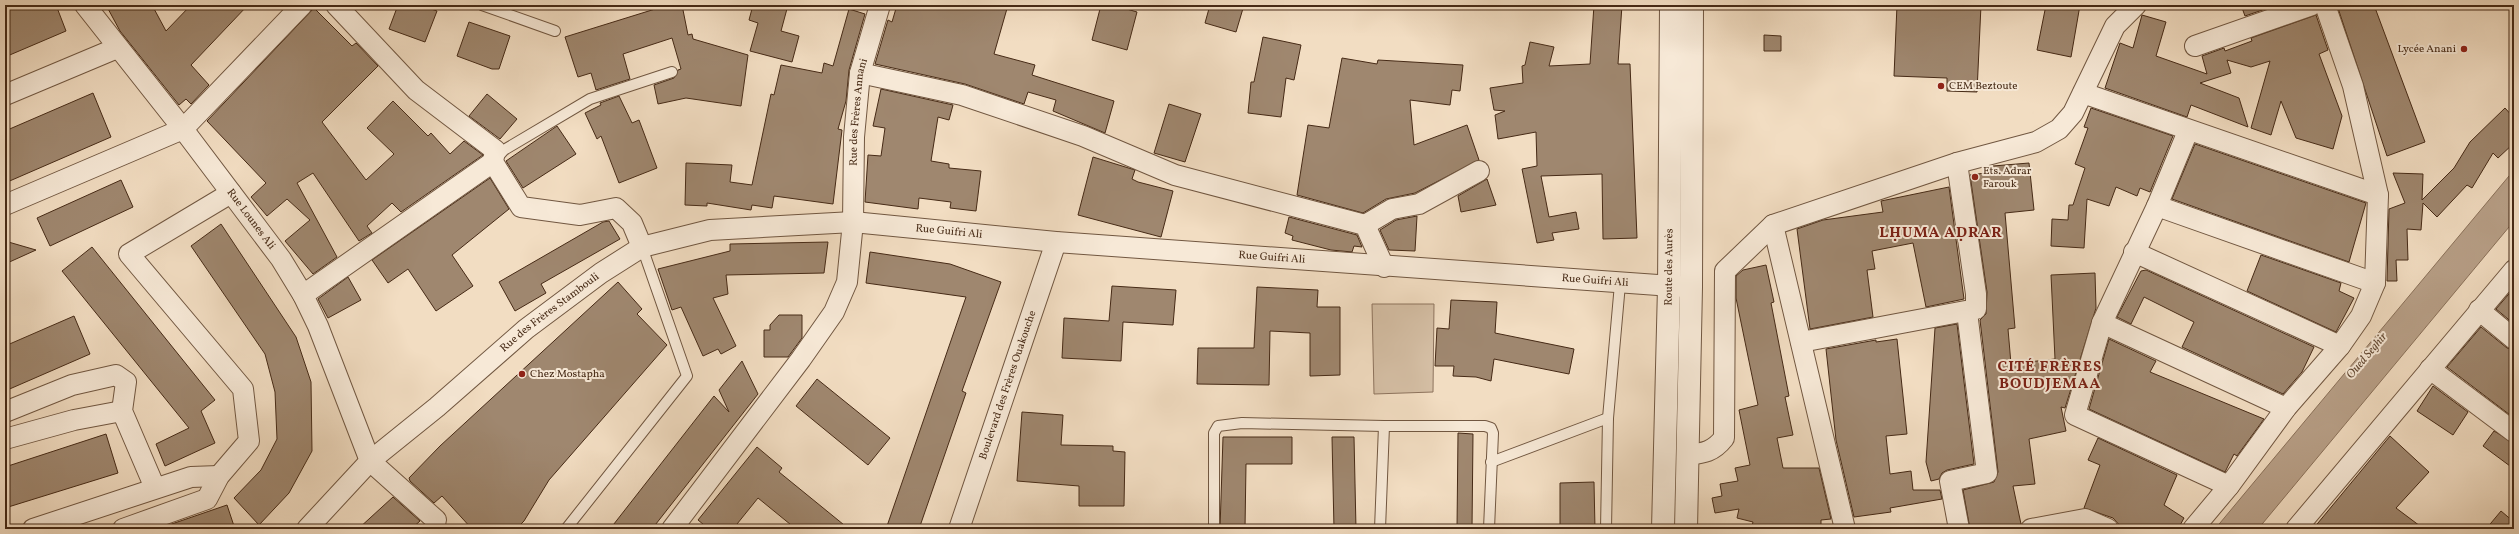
<svg xmlns="http://www.w3.org/2000/svg" width="2519" height="534" font-family="Vollkorn,serif">
	<style>
		.green { fill: #d5bfa5; stroke: #8e745e }
		.water { fill: #b8a088; stroke: #8a715a }
		.building { fill: #9f876f; stroke: #462a16 }
		.lines { fill: none; stroke-linecap: round; stroke-linejoin: round }
		.service-casing { stroke: #715741; stroke-width: 12 }
		.minor-casing { stroke: #715741; stroke-width: 22 }
		.tertiary-casing { stroke: #715741; stroke-width: 24 }
		.service { stroke: #f7e9d7; stroke-width: 10 }
		.minor { stroke: #f7e9d7; stroke-width: 20 }
		.tertiary { stroke: #f7e9d7; stroke-width: 22 }
		.poi-dot { fill: #8f2418; stroke: #f7e9d7; stroke-width: 1.5 }
		.labels { text-anchor: middle; dominant-baseline: central; stroke-width: 4; stroke-linejoin: round; paint-order: stroke }
		.poi-label { font-size: 11px; fill: #462a16; stroke: #f7e9d7; text-anchor: start }
		.street-label { font-size: 11px; fill: #462a16; stroke: #f7e9d7 }
		.water-label { font-size: 12px; font-style: italic; fill: #624832; stroke: #f7e9d7 }
		.district-label { font-size: 15px; font-weight: bold; letter-spacing: 1px; fill: #7a1f14; stroke: #f7e9d7 }
	</style>
	<rect width="100%" height="100%" fill="#f2ddc2"/>
	<filter id="stains"><feTurbulence type="fractalNoise" baseFrequency=".005" numOctaves="4"/><feColorMatrix values="0 0 0 0 .2 0 0 0 0 .09 0 0 0 0 .02 0 0 0 .5 -.17"/></filter>
	<radialGradient id="worn" r=".72"><stop offset=".6" stop-color="#630" stop-opacity="0"/><stop offset="1" stop-color="#630" stop-opacity=".3"/></radialGradient>
	<polygon class="green" points="1372,304 1434,304 1433,392 1374,394"/>
	<polygon class="water" points="2514,170 2514,221 2258,529 2215,529"/>
	<g class="building">
		<polygon points="21,5 56,5 66,31 5,57 5,11"/>
		<polygon points="106,5 152,5 166,31 191,5 248,5 191,65 209,85 191,104 186,99 179,105 120,31"/>
		<polygon points="398,5 420,5 437,11 425,42 389,29"/>
		<polygon points="668,5 682,5 688,35 692,34 693,39 748,55 741,106 686,98 658,104 654,85 674,78 678,70 681,69 672,38 623,54 630,79 596,90 591,73 578,77 565,37"/>
		<polygon points="753,5 788,5 781,31 799,36 792,62 750,51 758,23 749,20"/>
		<polygon points="897,5 1008,5 994,54 1035,65 1032,75 1114,101 1105,133 1053,111 1056,100 1028,92 1024,104 965,84 875,64 888,20 892,22"/>
		<polygon points="1101,5 1113,5 1137,12 1127,50 1092,40"/>
		<polygon points="1210,5 1244,5 1236,32 1205,23"/>
		<polygon points="1594,5 1622,5 1618,64 1630,64 1637,238 1603,239 1602,174 1541,176 1549,217 1576,212 1579,229 1552,233 1554,240 1537,243 1522,169 1537,166 1536,132 1498,139 1495,115 1505,111 1494,110 1490,88 1523,83 1522,66 1525,65 1530,42 1554,47 1549,66 1590,64"/>
		<polygon points="1897,5 1981,5 1977,92 1947,91 1947,78 1894,76"/>
		<polygon points="2046,5 2080,5 2071,57 2037,50"/>
		<polygon points="2241,5 2277,5 2245,16"/>
		<polygon points="2337,5 2374,5 2425,142 2387,156"/>
		<polygon points="314,8 352,46 356,43 378,66 322,122 366,180 394,154 367,128 393,101 428,136 431,133 450,154 464,141 483,155 401,212 392,203 367,226 372,233 359,241 313,173 297,183 337,257 313,274 285,241 310,220 287,199 267,216 251,197 266,183 207,121"/>
		<polygon points="849,9 865,14 849,70 846,101 838,129 842,130 833,204 774,196 772,208 752,205 751,210 707,203 707,206 685,205 686,163 732,165 730,182 752,185 771,94 774,95 781,65 822,73 824,63 833,66"/>
		<polygon points="2142,15 2166,22 2156,56 2207,74 2202,56 2224,48 2225,51 2252,41 2251,38 2316,15 2328,50 2319,54 2342,116 2333,149 2296,138 2281,101 2271,135 2251,128 2270,61 2251,67 2227,60 2231,73 2200,83 2239,98 2248,127 2191,105 2187,117 2105,88 2120,43 2133,48"/>
		<polygon points="469,22 510,36 499,69 492,69 457,56"/>
		<polygon points="1764,35 1781,36 1781,51 1764,51"/>
		<polygon points="1263,37 1301,45 1294,80 1286,78 1281,117 1248,113 1251,82 1254,82"/>
		<polygon points="1342,58 1377,64 1378,60 1463,65 1460,91 1452,90 1450,105 1410,100 1414,145 1467,125 1479,160 1415,193 1386,199 1363,213 1297,195 1308,125 1329,128"/>
		<polygon points="881,89 953,105 949,120 938,117 931,161 949,164 949,168 981,171 976,211 950,208 951,202 919,198 918,209 865,202 868,155 881,156 885,128 873,126"/>
		<polygon points="93,93 111,137 5,183 5,131"/>
		<polygon points="487,94 517,119 500,139 469,116"/>
		<polygon points="619,96 632,123 639,120 657,168 619,183 601,136 597,139 585,113 601,105 600,103"/>
		<polygon points="1169,104 1201,114 1185,162 1154,153"/>
		<polygon points="2091,108 2173,136 2150,192 2140,188 2137,196 2116,187 2109,206 2087,199 2084,248 2051,246 2052,219 2068,220 2069,205 2073,205 2085,168 2075,164 2088,128 2084,127"/>
		<polygon points="2505,108 2514,118 2514,143 2498,158 2493,153 2472,188 2467,185 2437,217 2423,203 2421,230 2407,229 2408,260 2396,260 2397,281 2387,281 2389,209 2405,203 2393,173 2423,174 2422,200 2454,168 2470,142"/>
		<polygon points="557,126 576,154 523,188 506,161"/>
		<polygon points="2195,144 2366,203 2349,262 2172,199"/>
		<polygon points="1093,157 1135,170 1132,179 1138,182 1173,191 1161,237 1078,215"/>
		<polygon points="2029,163 2034,210 2005,213 2015,328 2008,329 2011,364 2055,359 2051,275 2095,273 2096,308 2065,408 2061,407 2066,431 2029,439 2035,484 2013,486 2021,524 2020,529 1970,529 1963,490 1994,482 1998,472 1980,320 1986,314 1987,292 1970,175 1993,172 1993,166"/>
		<polygon points="490,178 509,209 452,255 473,286 436,311 408,269 388,283 372,260"/>
		<polygon points="1487,179 1496,205 1461,212 1458,196"/>
		<polygon points="121,180 133,207 50,246 37,218"/>
		<polygon points="1949,187 1964,299 1926,307 1913,243 1872,251 1875,269 1867,270 1873,317 1810,329 1797,229 1823,220 1883,212 1881,201"/>
		<polygon points="1417,216 1415,251 1389,250 1380,230 1396,220"/>
		<polygon points="1289,217 1357,235 1362,247 1354,246 1352,252 1331,250 1292,240 1293,236 1285,233"/>
		<polygon points="609,221 620,239 541,284 546,293 515,311 499,282 603,222"/>
		<polygon points="221,224 296,337 311,382 312,451 289,493 259,525 234,498 261,470 277,439 275,392 265,354 191,246"/>
		<polygon points="5,241 36,250 5,264"/>
		<polygon points="828,242 824,273 726,275 728,294 713,298 736,346 721,354 718,349 703,356 681,307 672,310 658,269 730,251 730,244"/>
		<polygon points="92,247 215,400 201,411 215,443 165,466 156,444 189,428 62,271"/>
		<polygon points="870,252 950,264 1001,282 962,391 966,393 919,529 886,529 966,297 866,283"/>
		<polygon points="2261,255 2341,283 2339,291 2354,298 2336,332 2247,291"/>
		<polygon points="1766,265 1774,302 1771,303 1789,396 1785,397 1793,435 1777,438 1783,468 1819,468 1831,519 1821,520 1821,529 1751,529 1753,522 1737,518 1739,509 1715,513 1712,498 1722,496 1720,484 1738,481 1735,468 1750,465 1739,410 1758,405 1736,298 1736,276 1743,270"/>
		<polygon points="2146,270 2314,347 2302,372 2283,394 2182,347 2194,322 2144,297 2131,324 2117,317 2141,271"/>
		<polygon points="348,277 361,300 328,318 318,299"/>
		<polygon points="618,282 642,309 637,314 667,345 549,480 524,521 516,529 472,529 442,496 434,503 410,481 409,478 440,446"/>
		<polygon points="1112,286 1176,290 1173,325 1123,322 1121,361 1062,358 1064,318 1109,321"/>
		<polygon points="1257,287 1318,290 1317,307 1340,307 1340,375 1310,376 1310,333 1270,331 1269,385 1197,384 1198,348 1254,348"/>
		<polygon points="2514,288 2514,324 2496,309"/>
		<polygon points="1451,300 1497,302 1495,333 1574,349 1569,374 1494,359 1491,381 1476,377 1453,376 1454,366 1435,366 1437,328 1449,329"/>
		<polygon points="779,315 802,315 802,338 788,357 764,357 764,330 770,330 770,325"/>
		<polygon points="74,316 90,354 5,391 5,346"/>
		<polygon points="1957,324 1974,464 1947,470 1942,473 1939,479 1931,481 1926,462 1935,328"/>
		<polygon points="2481,327 2507,348 2514,350 2514,418 2447,367"/>
		<polygon points="1897,339 1907,434 1886,436 1890,474 1911,471 1913,490 1940,490 1942,499 1890,508 1891,512 1854,517 1836,440 1826,349 1876,340 1876,342"/>
		<polygon points="2109,339 2156,361 2150,372 2264,419 2237,456 2234,454 2225,472 2089,409"/>
		<polygon points="742,361 758,394 652,529 610,529 714,396 729,412 719,390"/>
		<polygon points="817,379 890,438 868,465 796,406"/>
		<polygon points="2433,386 2468,412 2453,435 2417,411"/>
		<polygon points="1022,412 1063,415 1061,445 1113,446 1113,451 1125,452 1124,506 1079,506 1079,486 1017,481"/>
		<polygon points="2494,431 2514,443 2514,469 2483,446"/>
		<polygon points="1458,433 1473,434 1472,529 1457,529"/>
		<polygon points="106,434 118,473 5,508 5,467"/>
		<polygon points="2390,436 2429,472 2396,508 2424,529 2313,529"/>
		<polygon points="1223,437 1292,437 1292,464 1246,464 1245,529 1220,529"/>
		<polygon points="1332,437 1354,437 1356,529 1334,529"/>
		<polygon points="2098,438 2177,475 2164,505 2184,518 2178,529 2123,529 2113,518 2084,508 2100,465 2088,460"/>
		<polygon points="757,447 782,468 779,472 849,529 796,529 758,498 733,529 709,529 698,520"/>
		<polygon points="1594,482 1595,529 1560,529 1560,483"/>
		<polygon points="393,497 420,521 411,529 358,529"/>
		<polygon points="227,505 235,529 164,529 163,527"/>
		<polygon points="2501,511 2514,522 2514,529 2486,529"/>
	</g>
	<g class="lines">
		<g class="service-casing">
			<g id="service">
				<polyline points="482,5 555,31"/>
				<polyline points="496,159 504,150 590,99 672,72"/>
				<polyline points="1491,462 1608,418"/>
				<polyline points="566,529 687,376 642,247"/>
				<polyline points="1214,529 1214,433 1218,426 1242,423 1384,426 1485,426 1491,428 1493,433 1489,529"/>
				<polyline points="1380,529 1384,426"/>
				<polyline points="1606,529 1608,418 1620,284"/>
			</g>
		</g>
		<g class="minor-casing">
			<g id="minor">
				<path id="s1" d="M85 5 183 129 281 259 303 295 318 326 370 461 436 520"/>
				<polyline points="336,5 416,90 495,150 493,162 521,207 580,215 616,208 632,223 642,247"/>
				<polyline points="2195,46 2312,5"/>
				<polyline points="860,73 962,95 1083,136 1175,175 1365,225 1384,267"/>
				<polyline points="2083,93 2378,195"/>
				<polyline points="5,95 117,48"/>
				<polyline points="2188,131 2157,206 2102,323 2075,415 2229,486"/>
				<polyline points="5,205 183,129 302,5"/>
				<polyline points="2157,206 2375,283"/>
				<polyline points="1365,225 1392,209 1419,204 1479,171"/>
				<polyline points="1773,225 1845,529"/>
				<polyline points="2134,252 2340,346"/>
				<polyline points="303,295 493,162"/>
				<polyline points="2479,310 2514,339"/>
				<polyline points="2102,323 2286,408"/>
				<polyline points="1801,342 1976,309 1976,294 1957,163"/>
				<polyline points="2430,369 2514,432"/>
				<polyline points="5,412 72,385 116,375 126,382 122,411 155,488"/>
				<polyline points="5,439 74,420 122,411"/>
				<path d="M1687 455C1704 453 1713 452 1724 438L1725 271 1773 225 1957 163 2036 142 2059 129 2073 113 2115 26 2136 5"/>
				<polyline points="33,529 191,477 219,476"/>
				<polyline points="123,529 207,499 219,476 249,441 243,389 129,254 231,193"/>
				<path id="s2" d="M307 529 370 461 437 407 526 329 601 273 642 247 710 230 853 222 1056 242 1686 287"/>
				<path id="s3" d="M672 529 801 359 834 312 847 282 853 222 854 137 860 73 880 5"/>
				<path id="s4" d="M959 529 1056 242"/>
				<polyline points="1959,529 1950,481 1987,473 1967,312"/>
				<polyline points="2031,529 2085,519 2108,529"/>
				<polyline points="2193,529 2229,486 2286,408 2340,346 2361,316 2375,283 2378,195 2353,86 2325,5"/>
				<polyline points="2296,529 2514,270"/>
			</g>
		</g>
		<g class="tertiary-casing">
			<g id="tertiary">
				<path id="s5" d="M1663 529 1669 287 1671 5"/>
				<polyline points="1686,529 1691,287 1692,5"/>
			</g>
		</g>
		<use href="#service" class="service"/>
		<use href="#minor" class="minor"/>
		<use href="#tertiary" class="tertiary"/>
	</g>
	<g class="poi-dot">
		<circle cx="2464" cy="49" r="4"/>
		<circle cx="1941" cy="86" r="4"/>
		<circle cx="1975" cy="177" r="4"/>
		<circle cx="522" cy="374" r="4"/>
	</g>
	<g class="labels">
		<g class="poi-label">
			<text x="2456" y="49" text-anchor="end">Lycée Anani</text>
			<text x="1949" y="86">CEM Beztoute</text>
			<text x="1983" y="171">Ets. Adrar<tspan x="1983" dy="13">Farouk</tspan></text>
			<text x="530" y="374">Chez Mostapha</text>
		</g>
		<g class="street-label">
			<text stroke="none"><textPath href="#s3" startOffset="474">Rue des Frères Annani</textPath></text>
			<text stroke="none"><textPath href="#s1" startOffset="271">Rue Lounes Ali</textPath></text>
			<text stroke="none"><textPath href="#s2" startOffset="749">Rue Guifri Ali</textPath></text>
			<text stroke="none"><textPath href="#s2" startOffset="1073">Rue Guifri Ali</textPath></text>
			<text stroke="none"><textPath href="#s5" startOffset="262">Route des Aurès</textPath></text>
			<text stroke="none"><textPath href="#s2" startOffset="1397">Rue Guifri Ali</textPath></text>
			<text stroke="none"><textPath href="#s2" startOffset="326">Rue des Frères Stambouli</textPath></text>
			<text stroke="none"><textPath href="#s4" startOffset="152">Boulevard des Frères Ouakouche</textPath></text>
		</g>
		<g class="water-label">
			<text transform="translate(2367 356) rotate(-50)">Oued Seghir</text>
		</g>
		<g class="district-label">
			<text x="1941" y="233">LḤUMA AḌRAR</text>
			<text x="2050" y="367">CITÉ FRÈRES<tspan x="2050" dy="17">BOUDJEMAA</tspan></text>
		</g>
	</g>
	<rect width="2519" height="534" fill="none" stroke="#f2ddc2" stroke-width="20"/>
	<rect x="6" y="6" width="2507" height="522" fill="none" stroke="#462a16" stroke-width="2"/>
	<rect x="10" y="10" width="2499" height="514" fill="none" stroke="#462a16"/>
	<rect width="100%" height="100%" filter="url(#stains)"/>
	<rect width="100%" height="100%" fill="url(#worn)"/>
</svg>
